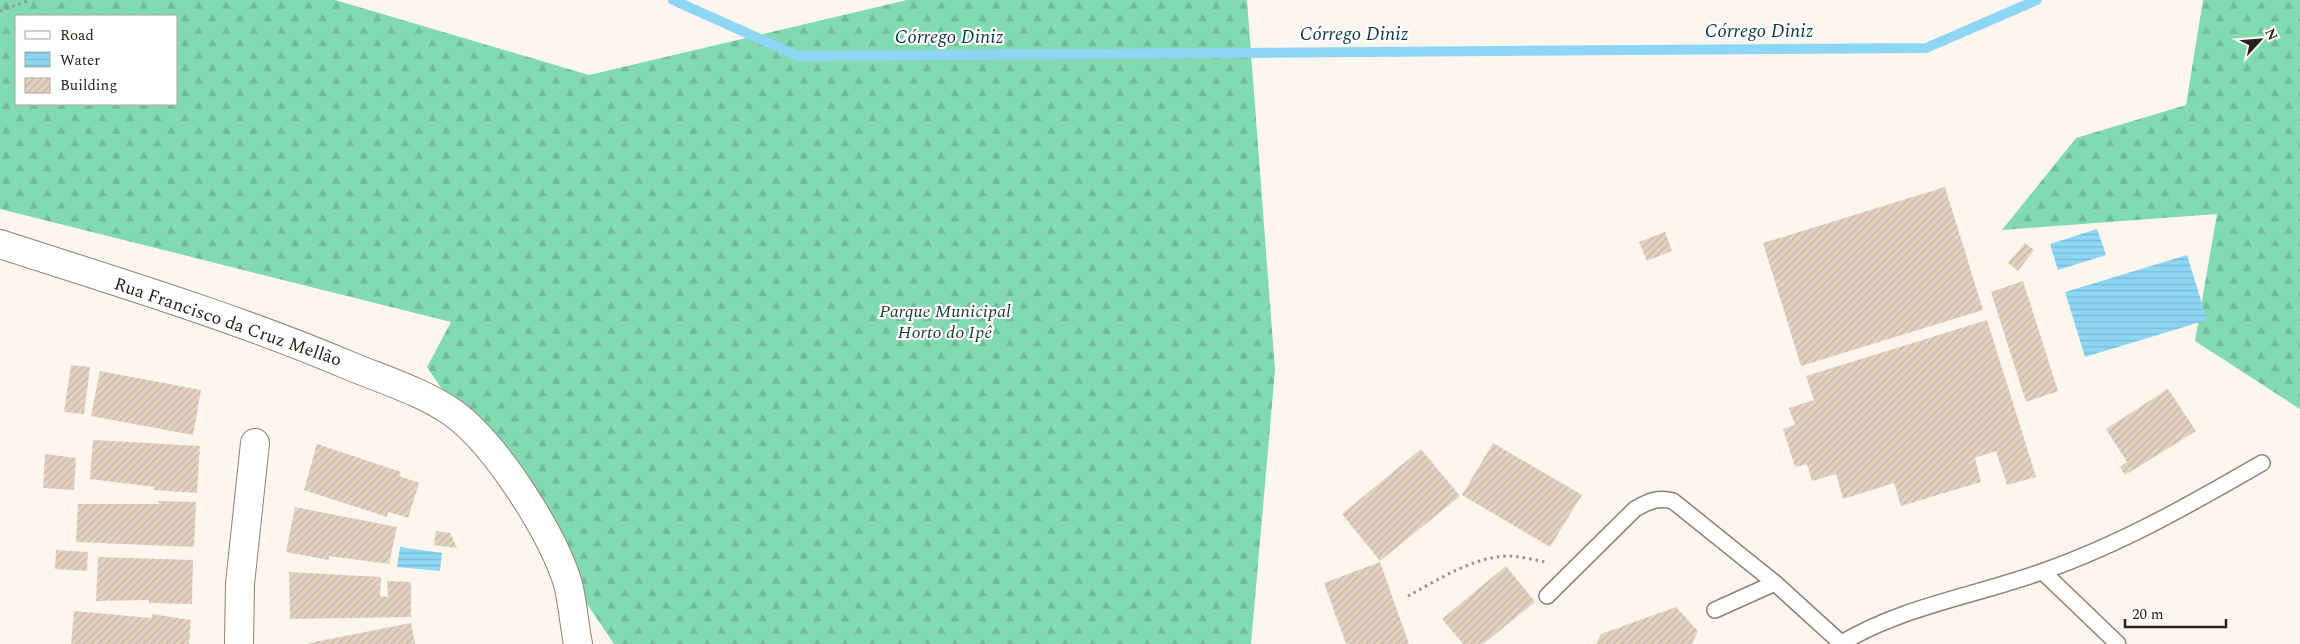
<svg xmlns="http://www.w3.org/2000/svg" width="2300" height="644" font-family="Spectral,serif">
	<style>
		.forest { fill: url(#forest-firs); fill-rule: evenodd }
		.water { fill: url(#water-rules) }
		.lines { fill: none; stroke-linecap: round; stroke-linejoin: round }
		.stream { stroke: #8dd6f5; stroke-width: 10 }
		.building { fill: url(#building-hatch) }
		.service-casing { stroke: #928171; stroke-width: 18 }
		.minor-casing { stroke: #928171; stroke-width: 30 }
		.path { stroke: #99938c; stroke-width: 3; stroke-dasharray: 2.5 4; stroke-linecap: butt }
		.service { stroke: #fff; stroke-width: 15 }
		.minor { stroke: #fff; stroke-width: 28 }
		.labels { text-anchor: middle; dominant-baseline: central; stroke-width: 4.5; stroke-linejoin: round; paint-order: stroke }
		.park-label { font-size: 18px; font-style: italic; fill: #193f2e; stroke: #fff }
		.street-label { font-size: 18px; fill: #29231c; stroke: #fff }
		.water-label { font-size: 19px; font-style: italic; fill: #0b3848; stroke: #fff }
	</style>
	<defs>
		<pattern id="forest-firs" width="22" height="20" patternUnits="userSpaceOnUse" patternTransform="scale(1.25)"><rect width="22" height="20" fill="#82dbb0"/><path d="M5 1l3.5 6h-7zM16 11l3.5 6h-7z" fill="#70bc97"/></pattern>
		<pattern id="water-rules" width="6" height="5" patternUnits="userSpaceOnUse" patternTransform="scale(1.25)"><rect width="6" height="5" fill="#8dd6f5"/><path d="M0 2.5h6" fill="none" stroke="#7ab7d1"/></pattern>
		<pattern id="building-hatch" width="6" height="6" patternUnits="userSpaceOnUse" patternTransform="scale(1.25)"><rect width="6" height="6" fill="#e3d2bf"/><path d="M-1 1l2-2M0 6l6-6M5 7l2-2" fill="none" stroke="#c3b4a4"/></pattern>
	</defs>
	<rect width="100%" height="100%" fill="#fdf6ef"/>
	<g class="forest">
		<path d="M0 0H335L589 75 907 0H1247L1275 370 1251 644H614L427 367 451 322 0 209ZM16 16H176V104H16Z"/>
		<polygon points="2203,0 2300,0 2300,409 2195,341 2217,214 2002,230 2076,138 2186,105"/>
	</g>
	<g class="water">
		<polygon points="2097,229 2106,255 2058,270 2050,244"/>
		<polygon points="2187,255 2207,320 2085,357 2065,292"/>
		<polygon points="400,547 442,553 440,571 397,567"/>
	</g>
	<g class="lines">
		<polyline class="stream" points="673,0 798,56 1926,48 2037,0"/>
	</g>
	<g class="building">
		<polygon points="1945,187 1983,310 1801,366 1763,243"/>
		<polygon points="1665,232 1672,251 1647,261 1639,242"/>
		<polygon points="2025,243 2034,250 2018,271 2008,263"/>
		<polygon points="2023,281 2058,391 2026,402 1991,292"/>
		<polygon points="1987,320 2036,477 2007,485 1996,451 1975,458 1981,482 1901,506 1894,483 1843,499 1836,474 1812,481 1807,464 1795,467 1783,429 1795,425 1789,408 1814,400 1806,376"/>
		<polygon points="71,365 90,367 84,414 64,412"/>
		<polygon points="100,371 201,390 193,435 91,416"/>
		<polygon points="2168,389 2196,431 2125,475 2120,467 2127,462 2106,429"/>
		<polygon points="93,440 200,446 197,493 154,490 155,487 90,479"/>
		<polygon points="1493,443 1582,495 1550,547 1462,495"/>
		<polygon points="317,444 401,472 399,476 419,483 408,518 388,512 387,517 304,490"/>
		<polygon points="1421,449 1460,496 1380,561 1342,514"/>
		<polygon points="45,454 76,458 74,490 43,488"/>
		<polygon points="158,501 196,502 194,547 76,542 78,504 159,504"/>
		<polygon points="295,507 397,527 389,564 329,556 329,560 286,552"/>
		<polygon points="436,531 450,533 457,548 434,545"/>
		<polygon points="56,550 88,552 87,571 55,569"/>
		<polygon points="98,557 193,560 192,604 149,603 149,600 96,601"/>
		<polygon points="1380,562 1409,644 1346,644 1324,583"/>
		<polygon points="1506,566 1535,602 1483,644 1463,644 1442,619"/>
		<polygon points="289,572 381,577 380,596 388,597 387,581 411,582 411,617 290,619"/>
		<polygon points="1676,607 1698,631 1692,644 1596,644 1601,634"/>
		<polygon points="74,611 152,618 152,614 191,620 189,644 71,644"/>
		<polygon points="411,623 415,644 309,644 309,643"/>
	</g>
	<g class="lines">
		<g class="service-casing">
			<g id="service">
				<polyline points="2043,572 2118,644"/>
				<path d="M1547 596 1635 509C1649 501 1658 497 1673 501L1775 583 1841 643"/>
				<polyline points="1715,610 1775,583"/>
				<path d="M1840 644C1903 606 1975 596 2044 571 2121 544 2191 504 2262 463"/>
			</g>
		</g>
		<g class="minor-casing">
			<g id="minor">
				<path d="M0 244C117 282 237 318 350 366 384 380 423 392 453 413 496 444 553 534 568 584 573 603 574 624 578 644"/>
				<polyline points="239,644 240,584 255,443"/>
			</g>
		</g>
		<g class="path">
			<polyline points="0,11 30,0"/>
			<path d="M1408 596C1438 580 1472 557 1508 556 1520 556 1534 560 1546 562"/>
		</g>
		<use href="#service" class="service"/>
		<use href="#minor" class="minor"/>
	</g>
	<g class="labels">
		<g class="park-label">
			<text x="945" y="311">Parque Municipal<tspan x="945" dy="21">Horto do Ipê</tspan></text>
		</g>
		<g class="street-label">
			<text transform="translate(228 322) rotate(19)">Rua Francisco da Cruz Mellão</text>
		</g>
		<g class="water-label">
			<text x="1759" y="31">Córrego Diniz</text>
			<text x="1354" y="34">Córrego Diniz</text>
			<text x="949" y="37">Córrego Diniz</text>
		</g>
	</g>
	<rect x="15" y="15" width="162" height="90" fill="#ffffff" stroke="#a9a7a4"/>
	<rect x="25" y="31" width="25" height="8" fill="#ffffff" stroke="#a9a7a4"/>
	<text x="60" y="40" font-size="15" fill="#29231c">Road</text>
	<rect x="25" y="52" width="25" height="15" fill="url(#water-rules)" stroke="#a9a7a4"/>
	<text x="60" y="65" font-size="15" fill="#29231c">Water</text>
	<rect x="25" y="78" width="25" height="15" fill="url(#building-hatch)" stroke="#a9a7a4"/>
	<text x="60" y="90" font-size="15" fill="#29231c">Building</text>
	<g transform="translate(2260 40) rotate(64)" stroke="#ffffff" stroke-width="4" paint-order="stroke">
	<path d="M0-4L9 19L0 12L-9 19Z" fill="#29231c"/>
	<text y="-8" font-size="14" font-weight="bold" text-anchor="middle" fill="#29231c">N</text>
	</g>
	<path d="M2125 619v8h101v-8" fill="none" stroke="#29231c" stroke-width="2.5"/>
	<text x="2132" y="619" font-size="15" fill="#29231c" stroke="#ffffff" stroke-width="4" paint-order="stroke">20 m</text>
</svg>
